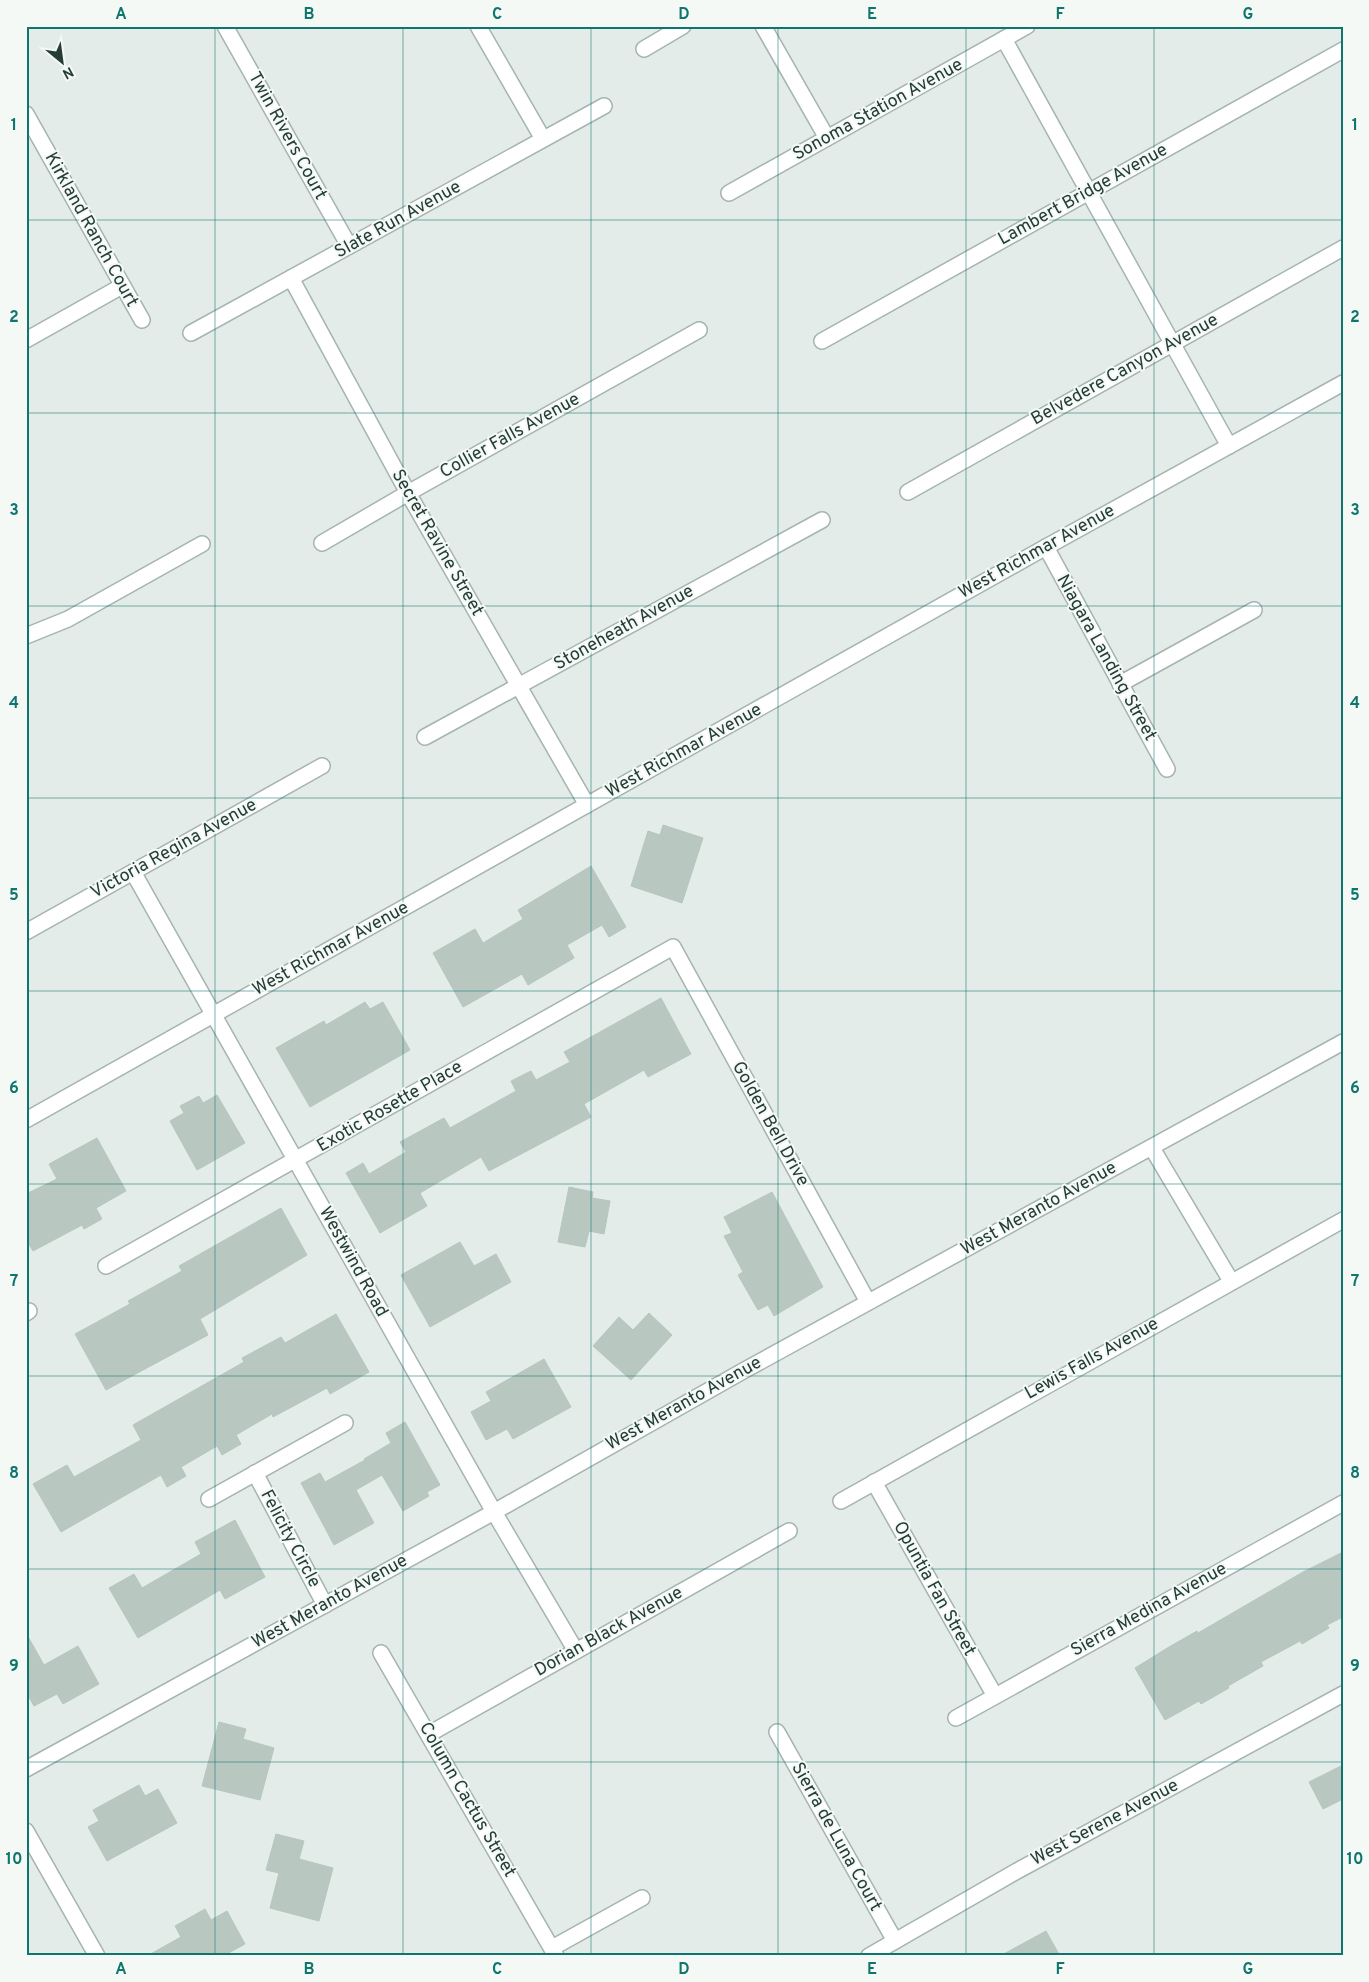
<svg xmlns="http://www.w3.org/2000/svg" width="1369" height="1982" font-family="Overpass,sans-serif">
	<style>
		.building { fill: #b9c7c1; stroke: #b6c6bf }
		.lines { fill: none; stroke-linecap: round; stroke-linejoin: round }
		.minor-casing { stroke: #a6b4af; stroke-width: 18 }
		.tertiary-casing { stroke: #a6b4af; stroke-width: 18 }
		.minor { stroke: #fff; stroke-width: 15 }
		.tertiary { stroke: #fff; stroke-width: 15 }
		.grid { fill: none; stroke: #0f766e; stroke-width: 1; stroke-opacity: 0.55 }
		.labels { text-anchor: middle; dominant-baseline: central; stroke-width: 4; stroke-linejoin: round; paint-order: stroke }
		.street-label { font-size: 18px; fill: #243d36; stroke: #f4f9f6 }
		.neatline { fill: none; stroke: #0f766e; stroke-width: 2 }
		.grid-label { font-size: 16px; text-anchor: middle; font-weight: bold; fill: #0f766e }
	</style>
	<rect width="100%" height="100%" fill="#e3ece8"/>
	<g class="building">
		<polygon points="663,825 703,838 682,903 631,886 648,831 660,835"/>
		<polygon points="591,866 626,927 609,937 602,925 567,945 574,958 528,985 522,974 463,1007 433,953 475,929 483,943 523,919 518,910"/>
		<polygon points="661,998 691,1054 648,1077 644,1070 584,1104 591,1117 489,1171 481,1157 420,1193 427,1206 380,1233 346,1173 363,1163 369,1174 406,1152 400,1142 444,1118 450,1128 516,1091 511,1081 531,1071 536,1080 570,1062 564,1052"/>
		<polygon points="365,1002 370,1009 383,1002 410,1050 310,1107 276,1048 324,1021 326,1025"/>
		<polygon points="217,1095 245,1143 197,1170 170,1121 184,1113 180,1106 199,1096 203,1103"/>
		<polygon points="97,1138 126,1191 96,1208 102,1219 84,1229 82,1225 33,1251 26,1239 26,1194 57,1179 49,1164"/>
		<polygon points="569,1187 593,1192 592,1198 610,1201 604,1234 589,1231 585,1247 558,1242"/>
		<polygon points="772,1192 823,1287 774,1316 768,1305 758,1310 738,1275 743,1272 724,1236 732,1233 724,1217"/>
		<polygon points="281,1208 307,1255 200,1319 208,1335 106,1390 75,1334 130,1304 128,1301 182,1271 179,1266"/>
		<polygon points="460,1242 474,1266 496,1254 511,1282 430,1327 401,1275"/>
		<polygon points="649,1313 672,1335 631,1380 593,1346 619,1317 633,1330"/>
		<polygon points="336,1314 369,1372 330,1394 327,1388 273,1417 272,1414 236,1435 241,1444 222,1455 217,1446 181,1467 186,1476 167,1487 161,1475 61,1532 33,1484 67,1465 74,1477 141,1440 133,1425 244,1362 242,1358 281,1337 285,1343"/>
		<polygon points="544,1359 571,1407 513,1439 507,1429 486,1440 471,1412 491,1401 486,1392"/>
		<polygon points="405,1422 440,1485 427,1492 429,1496 403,1511 382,1475 356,1490 374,1523 334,1545 301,1483 320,1473 325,1482 365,1460 364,1459 391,1443 386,1433"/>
		<polygon points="235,1520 265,1577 225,1599 220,1590 138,1638 109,1588 134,1574 142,1588 201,1554 195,1542"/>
		<polygon points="1343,1552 1343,1617 1327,1625 1329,1628 1302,1644 1300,1641 1261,1662 1263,1666 1228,1686 1229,1688 1201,1704 1199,1701 1165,1720 1135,1668 1169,1647 1197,1631 1198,1633 1303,1572"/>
		<polygon points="26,1633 44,1665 78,1646 99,1684 63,1704 57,1694 34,1706 26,1692"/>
		<polygon points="219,1722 246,1729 243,1739 274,1748 260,1800 202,1786"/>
		<polygon points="1343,1765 1343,1799 1323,1809 1309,1782"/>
		<polygon points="139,1785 145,1796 158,1789 177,1823 107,1861 88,1827 99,1821 93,1810"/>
		<polygon points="276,1834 304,1841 299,1859 333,1868 319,1921 270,1908 279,1873 266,1870"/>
		<polygon points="205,1909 211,1920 227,1911 245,1944 223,1956 147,1956 181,1937 175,1926"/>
		<polygon points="1046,1931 1060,1956 1000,1956"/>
	</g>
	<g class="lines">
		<g class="minor-casing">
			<g id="minor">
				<polyline points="225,26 349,246"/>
				<polyline points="478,26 543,139"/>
				<polyline points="763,26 827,138"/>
				<polyline points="1004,39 1229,446"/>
				<polyline points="644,49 683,26"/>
				<polyline points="26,114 142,320"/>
				<polyline points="729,193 1027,26"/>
				<polyline points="291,278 408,493 587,805"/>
				<polyline points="191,333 604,106"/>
				<polyline points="26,340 122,286"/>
				<polyline points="822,341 1343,50"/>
				<polyline points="908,492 1343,248"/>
				<polyline points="322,543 408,493 699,330"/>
				<polyline points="1046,547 1167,769"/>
				<polyline points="26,636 68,619 202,544"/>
				<polyline points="1120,684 1254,610"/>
				<polyline points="425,737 822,520"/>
				<polyline points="133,872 494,1512 576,1651"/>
				<polyline points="26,932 322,766"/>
				<polyline points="1152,1148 1231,1281"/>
				<polyline points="106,1266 673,947 868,1302"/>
				<polyline points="26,1313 29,1311"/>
				<polyline points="255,1473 325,1605"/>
				<polyline points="874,1482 995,1696"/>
				<polyline points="209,1499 345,1423"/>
				<polyline points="841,1501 1343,1220"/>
				<polyline points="381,1653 556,1956"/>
				<polyline points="956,1718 1343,1503"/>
				<polyline points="777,1732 895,1941"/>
				<polyline points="429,1734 789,1531"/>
				<polyline points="26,1769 494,1512 743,1371 1343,1042"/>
				<polyline points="26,1831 97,1956"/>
				<polyline points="552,1948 642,1898"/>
			</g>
		</g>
		<g class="tertiary-casing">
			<g id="tertiary">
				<polyline points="26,1120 1046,547 1343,383"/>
				<polyline points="869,1956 1017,1871 1343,1694"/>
			</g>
		</g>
		<use href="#minor" class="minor"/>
		<use href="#tertiary" class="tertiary"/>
	</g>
	<path class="grid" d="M215 26V1956M403 26V1956M591 26V1956M778 26V1956M966 26V1956M1154 26V1956M26 220H1343M26 413H1343M26 606H1343M26 798H1343M26 991H1343M26 1184H1343M26 1376H1343M26 1569H1343M26 1762H1343"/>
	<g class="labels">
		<g class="street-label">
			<text transform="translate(878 110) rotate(-29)">Sonoma Station Avenue</text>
			<text transform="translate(287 136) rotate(61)">Twin Rivers Court</text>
			<text transform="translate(1083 195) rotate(-29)">Lambert Bridge Avenue</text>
			<text transform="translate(398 220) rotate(-29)">Slate Run Avenue</text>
			<text transform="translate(91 230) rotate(61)">Kirkland Ranch Court</text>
			<text transform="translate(1125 370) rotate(-29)">Belvedere Canyon Avenue</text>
			<text transform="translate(510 436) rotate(-29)">Collier Falls Avenue</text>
			<text transform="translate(437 543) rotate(60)">Secret Ravine Street</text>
			<text transform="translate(1037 552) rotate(-29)">West Richmar Avenue</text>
			<text transform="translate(624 628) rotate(-29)">Stoneheath Avenue</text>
			<text transform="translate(1106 658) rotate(61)">Niagara Landing Street</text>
			<text transform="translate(684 751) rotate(-29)">West Richmar Avenue</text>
			<text transform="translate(174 849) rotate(-29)">Victoria Regina Avenue</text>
			<text transform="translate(331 949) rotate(-29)">West Richmar Avenue</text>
			<text transform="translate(390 1107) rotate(-30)">Exotic Rosette Place</text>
			<text transform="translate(770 1124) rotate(61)">Golden Bell Drive</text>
			<text transform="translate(1039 1209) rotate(-29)">West Meranto Avenue</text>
			<text transform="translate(353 1262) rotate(61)">Westwind Road</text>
			<text transform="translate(1092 1359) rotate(-29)">Lewis Falls Avenue</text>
			<text transform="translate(684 1404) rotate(-29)">West Meranto Avenue</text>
			<text transform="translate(290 1539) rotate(62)">Felicity Circle</text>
			<text transform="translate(934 1589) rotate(61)">Opuntia Fan Street</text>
			<text transform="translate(330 1602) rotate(-29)">West Meranto Avenue</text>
			<text transform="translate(1149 1610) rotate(-29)">Sierra Medina Avenue</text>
			<text transform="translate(609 1632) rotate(-29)">Dorian Black Avenue</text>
			<text transform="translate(467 1800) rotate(60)">Column Cactus Street</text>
			<text transform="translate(1105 1823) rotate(-28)">West Serene Avenue</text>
			<text transform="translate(836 1837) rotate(61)">Sierra de Luna Court</text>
		</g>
	</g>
	<rect width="1369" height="1982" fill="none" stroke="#f4f9f6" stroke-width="55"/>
	<g transform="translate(62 62) rotate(151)" stroke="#f4f9f6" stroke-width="4" paint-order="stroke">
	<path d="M0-4L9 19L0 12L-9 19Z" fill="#243d36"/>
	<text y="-8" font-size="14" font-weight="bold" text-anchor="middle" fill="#243d36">N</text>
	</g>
	<rect x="28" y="28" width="1314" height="1926" class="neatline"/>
	<g class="grid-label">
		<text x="121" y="19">A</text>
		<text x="309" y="19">B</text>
		<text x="497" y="19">C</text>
		<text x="684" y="19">D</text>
		<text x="872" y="19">E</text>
		<text x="1060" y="19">F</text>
		<text x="1248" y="19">G</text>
		<text x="14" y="130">1</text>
		<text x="1355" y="130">1</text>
		<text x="14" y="322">2</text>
		<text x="1355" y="322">2</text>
		<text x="14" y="515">3</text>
		<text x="1355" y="515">3</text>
		<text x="14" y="708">4</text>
		<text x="1355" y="708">4</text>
		<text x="14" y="900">5</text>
		<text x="1355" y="900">5</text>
		<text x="14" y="1093">6</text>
		<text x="1355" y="1093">6</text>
		<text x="14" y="1286">7</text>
		<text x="1355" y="1286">7</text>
		<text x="14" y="1478">8</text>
		<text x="1355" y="1478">8</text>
		<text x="14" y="1671">9</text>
		<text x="1355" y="1671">9</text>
		<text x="14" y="1864">10</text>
		<text x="1355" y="1864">10</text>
		<text x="121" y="1974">A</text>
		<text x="309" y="1974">B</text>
		<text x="497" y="1974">C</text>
		<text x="684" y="1974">D</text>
		<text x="872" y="1974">E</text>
		<text x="1060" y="1974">F</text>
		<text x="1248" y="1974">G</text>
	</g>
</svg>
